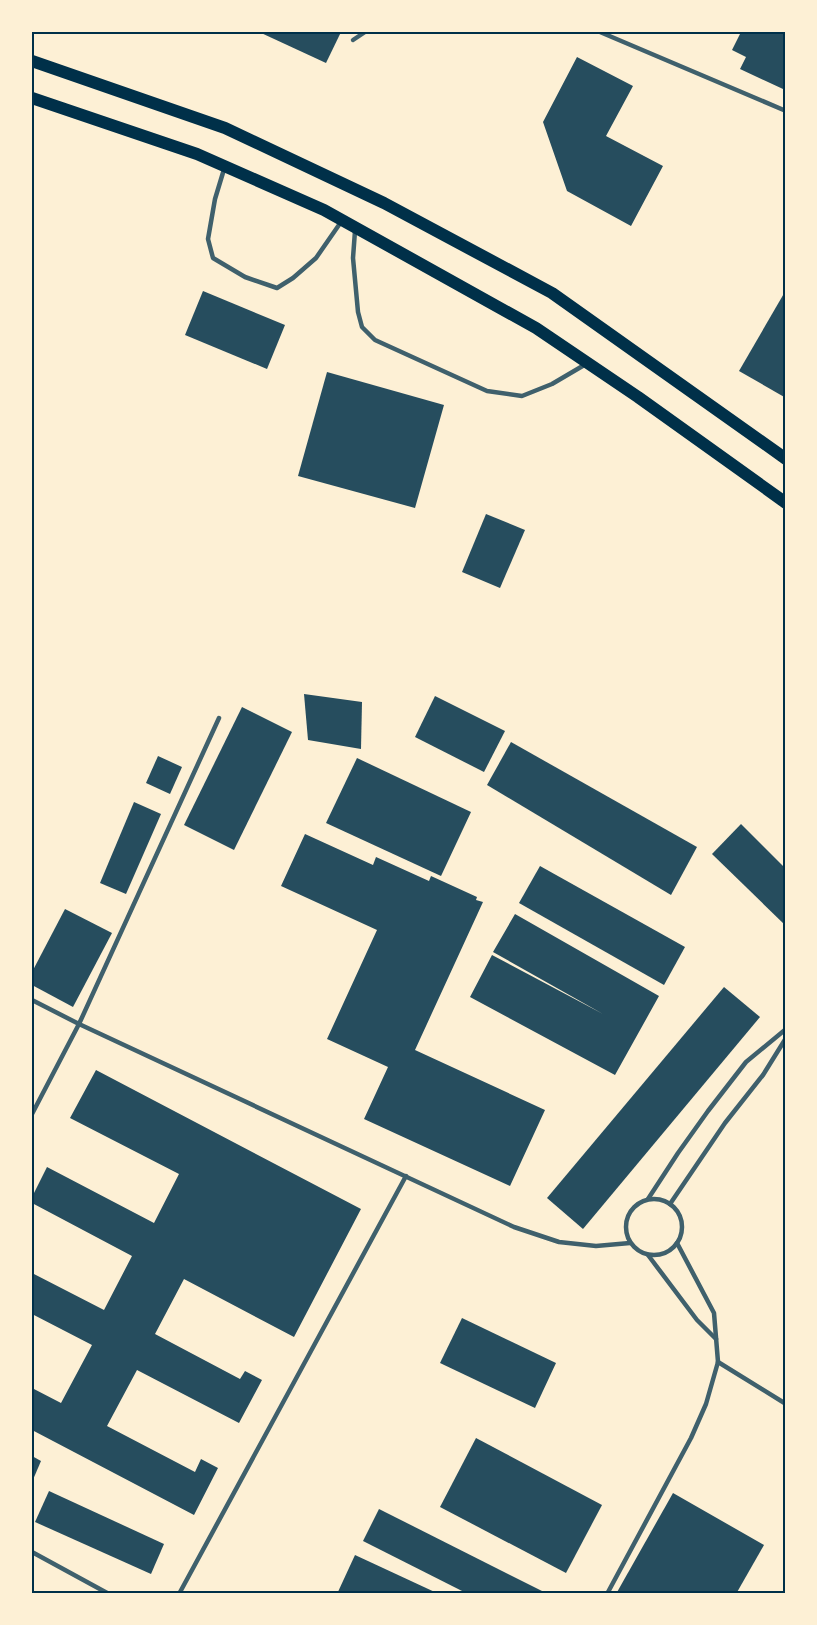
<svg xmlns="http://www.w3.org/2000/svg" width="817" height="1625" font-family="Quicksand,sans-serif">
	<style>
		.building { fill: #264d5e }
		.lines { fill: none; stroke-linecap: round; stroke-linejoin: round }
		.service { stroke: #3f606c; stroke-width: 4.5 }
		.secondary { stroke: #003049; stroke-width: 12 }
		.neatline { fill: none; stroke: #003049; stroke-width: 2 }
	</style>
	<rect width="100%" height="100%" fill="#fdf0d5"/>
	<g class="building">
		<polygon points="259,32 341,32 326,63"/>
		<polygon points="741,32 786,32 786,83 783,89 740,69 746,57 732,50"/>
		<polygon points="577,57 633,86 606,136 663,166 631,226 567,191 543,122"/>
		<polygon points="786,290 786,398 739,371"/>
		<polygon points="203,291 285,325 267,369 185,335"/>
		<polygon points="327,372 444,405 415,508 298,476"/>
		<polygon points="486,514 525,530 500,588 462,572"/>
		<polygon points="304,694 362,702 361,749 308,740"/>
		<polygon points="435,696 505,731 484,772 415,737"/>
		<polygon points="242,707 292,732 234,850 184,825"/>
		<polygon points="511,742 697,847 671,895 487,785"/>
		<polygon points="158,756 182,767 170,794 146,783"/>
		<polygon points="357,758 471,812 441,876 326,823"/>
		<polygon points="134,802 161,814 126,894 100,883"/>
		<polygon points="741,824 786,869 786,926 712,854"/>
		<polygon points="305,834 373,865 376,857 429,881 431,876 477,897 476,900 483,902 415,1050 545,1110 510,1186 364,1119 388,1067 327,1039 377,930 281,886"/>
		<polygon points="540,866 685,947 664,985 519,903"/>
		<polygon points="65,909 112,933 73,1007 32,985 32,972"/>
		<polygon points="515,914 659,996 615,1075 470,997 492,955 603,1014 493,952"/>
		<polygon points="724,987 760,1017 583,1229 547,1198"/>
		<polygon points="96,1070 361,1209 294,1337 184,1279 155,1334 240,1379 245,1371 262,1380 239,1423 137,1370 107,1426 195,1472 201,1459 218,1468 194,1515 32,1430 32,1388 61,1403 92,1345 32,1314 32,1273 104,1310 132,1256 32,1203 32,1197 47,1167 154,1223 179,1174 70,1118"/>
		<polygon points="462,1318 556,1363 535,1408 440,1363"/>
		<polygon points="476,1438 602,1505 566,1573 440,1507"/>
		<polygon points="32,1456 41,1461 32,1482"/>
		<polygon points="49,1491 164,1544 151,1574 35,1522"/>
		<polygon points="673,1493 764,1545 736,1594 616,1594"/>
		<polygon points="379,1509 548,1594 468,1594 363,1541"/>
		<polygon points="355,1555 439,1594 337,1594"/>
	</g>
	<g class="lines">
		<g class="service">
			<polyline points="600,32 786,111"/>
			<polyline points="353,40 365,32"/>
			<polyline points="225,166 215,199 208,239 213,258 245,277 277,288 293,278 316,258 341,222"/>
			<polyline points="355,231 353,258 358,312 362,327 375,340 487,391 522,396 552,384 586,364"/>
			<polyline points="32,1000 79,1024 514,1227 559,1242 596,1246 630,1243"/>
			<polyline points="32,1114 79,1024 219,718"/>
			<circle cx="654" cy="1227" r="28"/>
			<polyline points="648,1199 678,1153 708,1111 746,1062 786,1029"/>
			<polyline points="670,1204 725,1123 763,1075 786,1038"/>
			<polyline points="648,1255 697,1320 716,1339"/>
			<polyline points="718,1362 786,1404"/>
			<polyline points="32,1552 109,1594"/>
			<polyline points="179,1594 406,1176"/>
			<polyline points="607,1594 691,1438 706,1404 718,1362 714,1313 677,1243"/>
		</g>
		<g class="secondary">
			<polyline points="32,61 225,128 384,203 552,293 786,459"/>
			<polyline points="32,98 197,154 324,210 536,328 638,397 786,503"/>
		</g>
	</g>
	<rect width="817" height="1625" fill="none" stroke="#fdf0d5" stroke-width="66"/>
	<rect x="33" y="33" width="751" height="1559" class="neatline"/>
</svg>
